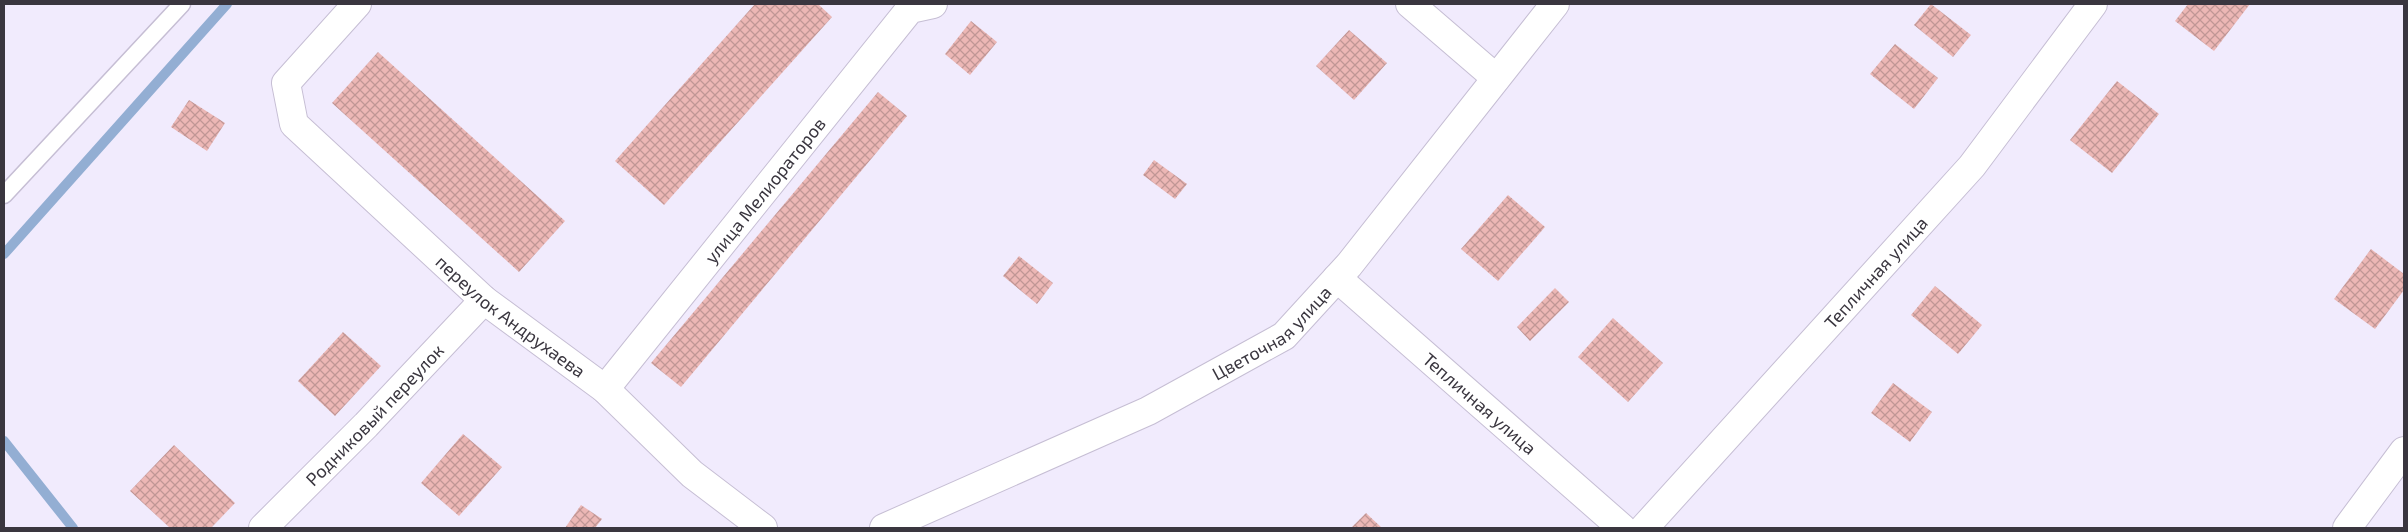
<svg xmlns="http://www.w3.org/2000/svg" width="2408" height="532" font-family="'Exo 2',sans-serif">
	<style>
		.lines { fill: none; stroke-linecap: round; stroke-linejoin: round }
		.stream { stroke: #93aed3; stroke-width: 10 }
		.building { fill: url(#building-cross-hatch) }
		.service-casing { stroke: #c6bed4; stroke-width: 19 }
		.minor-casing { stroke: #c6bed4; stroke-width: 30 }
		.service { stroke: #fff; stroke-width: 16 }
		.minor { stroke: #fff; stroke-width: 28 }
		.labels { text-anchor: middle; dominant-baseline: central; stroke-width: 4.5; stroke-linejoin: round; paint-order: stroke }
		.street-label { font-size: 18px; fill: #3a363f; stroke: #fcfbff }
	</style>
	<defs>
		<pattern id="building-cross-hatch" width="8" height="8" patternUnits="userSpaceOnUse" patternTransform="scale(1.25)"><rect width="8" height="8" fill="#ecb7b5"/><path d="M0 0l8 8M0 8l8-8" fill="none" stroke="#c09695"/></pattern>
	</defs>
	<rect width="100%" height="100%" fill="#f1ebfd"/>
	<g class="lines">
		<g class="stream">
			<polyline points="4,254 227,4"/>
			<polyline points="4,441 73,528"/>
		</g>
	</g>
	<g class="building">
		<polygon points="755,4 818,4 832,17 664,205 615,161"/>
		<polygon points="1931,4 1971,35 1953,57 1914,25"/>
		<polygon points="2188,4 2250,4 2214,51 2175,21"/>
		<polygon points="971,21 997,42 970,75 945,54"/>
		<polygon points="1349,30 1387,63 1354,100 1316,66"/>
		<polygon points="1895,44 1938,78 1914,109 1870,74"/>
		<polygon points="378,52 565,221 519,272 332,103"/>
		<polygon points="2117,81 2159,114 2112,173 2070,140"/>
		<polygon points="878,92 907,116 681,387 651,363"/>
		<polygon points="189,100 225,123 207,151 171,127"/>
		<polygon points="1154,160 1187,184 1175,199 1143,175"/>
		<polygon points="1508,195 1545,227 1498,281 1461,249"/>
		<polygon points="2371,249 2404,274 2404,290 2375,329 2334,299"/>
		<polygon points="1019,256 1053,283 1037,304 1003,276"/>
		<polygon points="1935,286 1982,325 1958,354 1911,315"/>
		<polygon points="1555,288 1569,302 1530,341 1517,327"/>
		<polygon points="1613,318 1663,363 1628,402 1578,357"/>
		<polygon points="343,332 381,366 335,416 298,381"/>
		<polygon points="1893,383 1932,412 1910,442 1871,413"/>
		<polygon points="463,434 502,467 459,516 421,483"/>
		<polygon points="174,445 235,503 211,528 170,528 130,491"/>
		<polygon points="581,505 602,519 595,528 565,528"/>
		<polygon points="1366,513 1382,528 1351,528"/>
	</g>
	<g class="lines">
		<g class="service-casing">
			<polyline id="service" points="4,195 182,4"/>
		</g>
		<g class="minor-casing">
			<g id="minor">
				<path id="s1" d="M357 4 286 83 294 124 484 300 605 389 692 474 763 528"/>
				<polyline points="1410,4 1496,78"/>
				<path id="s2" d="M1337 278 1622 528"/>
				<path id="s3" d="M605 389 910 9 933 4"/>
				<path id="s4" d="M263 528 366 425 484 300"/>
				<path id="s5" d="M884 528 1148 411 1284 336 1349 265 1555 4"/>
				<path id="s6" d="M1644 528 1972 166 2093 4"/>
				<polyline points="2347,528 2404,451"/>
			</g>
		</g>
		<use href="#service" class="service"/>
		<use href="#minor" class="minor"/>
	</g>
	<g class="labels">
		<g class="street-label">
			<text stroke="none"><textPath href="#s3" startOffset="255">улица Мелиораторов</textPath></text>
			<text stroke="none"><textPath href="#s6" startOffset="345">Тепличная улица</textPath></text>
			<text stroke="none"><textPath href="#s1" startOffset="438">переулок Андрухаева</textPath></text>
			<text stroke="none"><textPath href="#s5" startOffset="436">Цветочная улица</textPath></text>
			<text stroke="none"><textPath href="#s2" startOffset="190">Тепличная улица</textPath></text>
			<text stroke="none"><textPath href="#s4" startOffset="159">Родниковый переулок</textPath></text>
		</g>
	</g>
	<rect width="2408" height="532" fill="none" stroke="#3a363f" stroke-width="10"/>
</svg>
